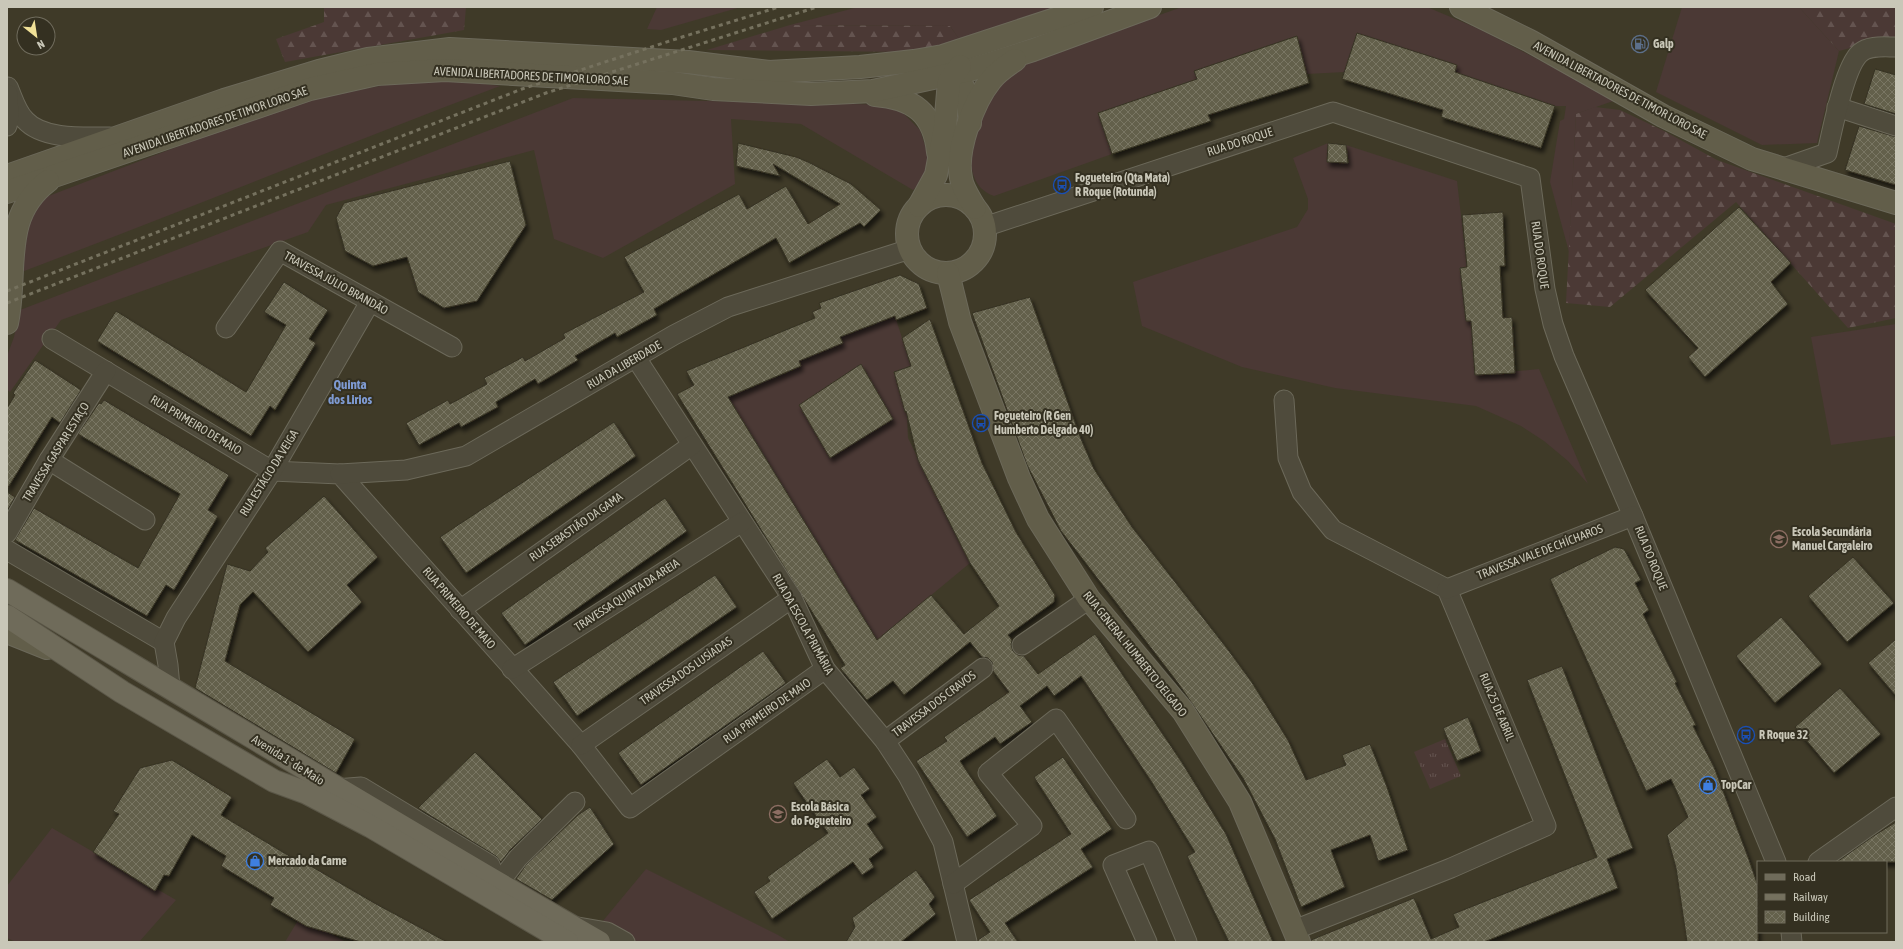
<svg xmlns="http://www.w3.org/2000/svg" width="1903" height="949" font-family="'Asap Condensed',sans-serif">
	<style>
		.grass { fill: #4b3935 }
		.forest { fill: url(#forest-firs) }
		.park { fill: url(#park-tufts) }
		.building { fill: url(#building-cross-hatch); stroke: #363223; filter: url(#shadow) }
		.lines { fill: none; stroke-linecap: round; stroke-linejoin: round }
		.street-casing { stroke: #6c695a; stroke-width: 21 }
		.secondary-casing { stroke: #6c695a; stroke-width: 24 }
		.primary-casing { stroke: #5b5748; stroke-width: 24 }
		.street { stroke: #4f4b3c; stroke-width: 19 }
		.secondary { stroke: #625e4a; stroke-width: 22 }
		.primary { stroke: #6f6b5a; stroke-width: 22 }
		.rail { stroke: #75715e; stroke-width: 3; stroke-dasharray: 4 4; stroke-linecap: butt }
		.labels { text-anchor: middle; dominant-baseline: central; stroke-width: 4; stroke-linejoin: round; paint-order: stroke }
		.poi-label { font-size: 12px; font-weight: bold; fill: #c9c7b8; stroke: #343021; text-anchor: start }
		.street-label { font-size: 12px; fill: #c9c7b8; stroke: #343021 }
		.neighbourhood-label { font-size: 13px; font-weight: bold; fill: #7e9ad2; stroke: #343021 }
	</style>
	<defs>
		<pattern id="forest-firs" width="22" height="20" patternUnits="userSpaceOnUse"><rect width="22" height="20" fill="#4b3935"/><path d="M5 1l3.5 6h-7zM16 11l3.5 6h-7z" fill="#645450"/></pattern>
		<pattern id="park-tufts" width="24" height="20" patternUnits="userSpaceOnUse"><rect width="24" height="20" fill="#4b3935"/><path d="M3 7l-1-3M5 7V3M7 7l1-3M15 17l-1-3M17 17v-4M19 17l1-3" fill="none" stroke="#645450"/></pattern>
		<pattern id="building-cross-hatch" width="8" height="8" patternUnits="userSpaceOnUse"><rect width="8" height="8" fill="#64614c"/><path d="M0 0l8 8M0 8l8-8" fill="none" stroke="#797664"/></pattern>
		<filter id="shadow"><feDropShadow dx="2.5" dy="4.5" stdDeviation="2" flood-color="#0009"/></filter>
	</defs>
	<rect width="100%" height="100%" fill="#3f3a28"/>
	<g class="grass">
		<polygon points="657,7 741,7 661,30 647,29"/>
		<polygon points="858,7 1061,7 959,39 950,26 790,25"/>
		<path d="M1182 7H1427L1479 29 1616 100 1576 114 1569 252 1550 182 1560 121 1564 119 1566 106H1555L1455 72 1357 34 1345 72 1307 74 1296 36 1194 71 1197 79 1098 113 1112 154 994 196C951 180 979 115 996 88 1004 76 1015 70 1027 62Z"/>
		<polygon points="1682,7 1799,7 1839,51 1817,143 1762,145 1656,92"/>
		<path d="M406 81H461L500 86C339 147 180 212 19 273L30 216 46 197 291 103Z"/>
		<polygon points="573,98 895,105 920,130 928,155 925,178 913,190 801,124 731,119 735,184 603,258 554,239 534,150 326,205 308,232 61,320 10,392 7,390 7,356 14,337 20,310"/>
		<polygon points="1328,143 1327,162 1348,163 1346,145 1457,181 1467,267 1460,268 1466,321 1471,321 1475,375 1539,369 1588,484 1568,461 1544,441 1521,426 1476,406 1335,388 1242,367 1142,326 1133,282 1297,227 1308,209 1308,199 1293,158"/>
		<polygon points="895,316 911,366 894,372 907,417 908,438 970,563 877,640 728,397 801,366 799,361 843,342 841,337"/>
		<polygon points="1896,324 1896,436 1831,445 1811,337"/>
		<polygon points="52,828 176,900 139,942 16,942 7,938 7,886"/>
		<polygon points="646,869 778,935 790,942 637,942 602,922"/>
		<polygon points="300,917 346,942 285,942"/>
	</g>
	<g class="forest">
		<polygon points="324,7 466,7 464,30 285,62 276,39 324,22"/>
		<polygon points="1799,7 1896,7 1896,42 1868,43 1839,51"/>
		<polygon points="790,25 950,26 959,39 917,52 707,50"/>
		<polygon points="1595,107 1620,110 1664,131 1717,160 1896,224 1896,318 1848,328 1736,202 1610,307 1566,303 1576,114"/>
	</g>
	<polygon class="park" points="1445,739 1461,776 1430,789 1414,752"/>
	<g class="building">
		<polygon points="1357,33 1457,65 1455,72 1555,106 1541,148 1441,117 1443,110 1342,79"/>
		<polygon points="1297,36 1309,83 1208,115 1211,121 1112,154 1098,113 1197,79 1194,71"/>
		<polygon points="1875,69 1896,75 1896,114 1864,104"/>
		<polygon points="1859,126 1896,137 1896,185 1845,170"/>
		<polygon points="738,143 796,157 808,162 851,184 881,210 864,227 860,223 789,263 776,238 654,309 657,315 617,337 615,333 575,356 578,360 538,384 535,379 496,402 498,407 461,427 459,423 419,445 406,423 448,400 450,404 487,384 484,378 523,357 525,361 565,338 563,334 644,292 624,257 739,194 747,209 786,186 808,224 840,204 773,164 780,176 736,166"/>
		<polygon points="1328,143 1346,145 1348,163 1327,162"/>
		<polygon points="510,161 526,225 477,301 444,308 418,292 407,257 373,266 345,251 336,218 344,203"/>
		<polygon points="1739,207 1791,263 1771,282 1788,304 1705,377 1688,357 1698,348 1645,290"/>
		<polygon points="1503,212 1505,266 1500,266 1503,318 1512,317 1515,373 1475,375 1471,321 1466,321 1460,268 1467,267 1462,215"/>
		<polygon points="900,275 919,284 927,308 896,320 895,316 840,337 843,343 799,361 801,366 728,397 877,640 931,595 964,634 999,606 970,563 918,460 906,411 905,412 894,372 911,366 902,338 930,319 982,463 1016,532 1055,595 1054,602 1008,635 1012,640 1011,645 1013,651 1018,655 1024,656 1038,674 1095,634 1181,761 1226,834 1273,942 1229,942 1187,856 1195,852 1151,781 1081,676 1054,696 1047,686 1020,706 1032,722 1000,744 995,737 960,761 997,816 967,837 916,761 947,741 944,737 1009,692 993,671 992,662 988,658 982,657 970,642 904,695 893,681 867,700 840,668 845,665 677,394 694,385 686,371 815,318 812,312 821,308 819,303"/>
		<polygon points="284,282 328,310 309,339 316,343 275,410 270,406 251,436 97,341 116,311 246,392 286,325 264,312"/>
		<polygon points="1030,297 1081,439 1094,469 1132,527 1226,647 1251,681 1288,740 1306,780 1346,765 1342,755 1370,744 1387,787 1408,850 1378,861 1370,835 1331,850 1345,887 1301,907 1275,839 1243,778 1178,683 1061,531 1027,465 972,313"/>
		<polygon points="35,360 81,390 60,423 52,417 7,489 7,408 15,395 13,393"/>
		<polygon points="861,364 893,419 830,458 799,405"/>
		<polygon points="104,400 229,475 208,510 218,516 174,590 166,585 147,616 15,540 34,508 138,568 180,494 78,434 99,403 101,404"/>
		<polygon points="614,422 636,456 466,573 440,537"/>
		<polygon points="7,492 15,497 7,511"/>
		<polygon points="324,496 378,557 347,585 362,602 308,652 253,592 240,605 225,661 355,739 336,773 195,688 227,564 250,571 268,552 265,548"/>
		<polygon points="665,498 687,531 525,645 501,613"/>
		<polygon points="1615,547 1624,549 1641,580 1635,583 1649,610 1643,614 1677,682 1675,683 1696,725 1693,726 1714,767 1748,857 1758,886 1758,942 1687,942 1676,868 1667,835 1688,817 1671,779 1646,791 1550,579"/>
		<polygon points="1853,557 1894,603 1847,642 1808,596"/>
		<polygon points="715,575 737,607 577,716 553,682"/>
		<polygon points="1781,617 1822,664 1775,703 1736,656"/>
		<polygon points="1896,639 1896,696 1868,663"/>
		<polygon points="763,651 786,683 641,785 618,753"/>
		<polygon points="1562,666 1633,848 1607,859 1618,888 1484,942 1311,942 1311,940 1414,898 1431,939 1459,927 1453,914 1597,857 1527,680"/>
		<polygon points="1840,688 1881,734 1834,773 1795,727"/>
		<polygon points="1468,717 1481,751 1457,761 1443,728"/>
		<polygon points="475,752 542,819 510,850 501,862 496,856 418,808"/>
		<polygon points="1063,757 1112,829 1081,849 1093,867 1005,923 1018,942 978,942 978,940 990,932 969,900 1071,834 1034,777"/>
		<polygon points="827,759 840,777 854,767 870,789 861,795 877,817 867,824 884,848 869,859 874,867 862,875 853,862 772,919 754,892 770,881 767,877 828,833 793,783"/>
		<polygon points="172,760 232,797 221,815 296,860 297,858 376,904 447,942 361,942 306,926 270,905 274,898 221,866 226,856 192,835 169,876 164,875 155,891 93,852 119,814 113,811 140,768"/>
		<polygon points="590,807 614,844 552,900 516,879 526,865 578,815"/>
		<polygon points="1896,822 1896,862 1837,862 1872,837"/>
		<polygon points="916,870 935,897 929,904 936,914 901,942 846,942 855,927 852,918"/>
	</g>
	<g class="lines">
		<g class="street-casing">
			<g id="street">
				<path d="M8 87C13 98 16 111 25 120 43 140 85 137 110 137"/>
				<polyline points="1837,107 1896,126"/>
				<polyline points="7,126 9,118 8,94"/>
				<path d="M1784 168 1827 153C1832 132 1844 67 1860 53 1869 45 1884 47 1896 47"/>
				<polyline points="984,227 1333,112 1530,178 1545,289 1553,324 1564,356 1633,516 1776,862"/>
				<polyline points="226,328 280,251 452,347"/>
				<polyline points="52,339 272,471 340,474 581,745 630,808 825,669"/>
				<polyline points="636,358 792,598 825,669 885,741 908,776 943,842 967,942"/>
				<polyline points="1284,400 1288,458 1302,492 1333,530 1447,589 1546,826 1451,868 1294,930"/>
				<polyline points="49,460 145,520"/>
				<polyline points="340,474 406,470 466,456 674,335 728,307 910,249"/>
				<polyline points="7,533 49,460 106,371"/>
				<polyline points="7,550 164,642"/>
				<polyline points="1447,589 1633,516"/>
				<polyline points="460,610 692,445"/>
				<polyline points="1022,645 1089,599"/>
				<polyline points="512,669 742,522"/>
				<polyline points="170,687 168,665 164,642 176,618 272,471 370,302"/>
				<polyline points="885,741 983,668"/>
				<polyline points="581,745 792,598"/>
				<polyline points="336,789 361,787 490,865 498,884"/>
				<polyline points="1818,862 1896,807"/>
				<polyline points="498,884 518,858 575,802"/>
				<polyline points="953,884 1032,826 988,773 1056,719 1126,819"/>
				<polyline points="578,927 607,932 625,942"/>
				<polyline points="1791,932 1792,942"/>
				<polyline points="1147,942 1113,865 1149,851 1187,942"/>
			</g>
		</g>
		<g class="secondary-casing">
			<g id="secondary">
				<polyline points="1461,7 1530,41 1663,116 1752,159 1896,203"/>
				<path d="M941 68C967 81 968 95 970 123"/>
				<path d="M875 95C913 98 934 113 938 152"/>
				<polyline points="7,176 224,100 319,71 368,59 450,49 688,62 769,72 860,67 914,61 943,56 1092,7"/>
				<polyline points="7,192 310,89 377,74 445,70 672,83 713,89 811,94 873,91 970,70 1033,50 1150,7"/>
				<circle cx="946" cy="234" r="39"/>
				<polyline points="919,206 936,175 945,127 949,81 960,66"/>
				<path d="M975 208C970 199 962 188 961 178 955 150 974 101 991 80 997 72 1006 66 1015 60"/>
				<polyline points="948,273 960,322 1019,478 1038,519 1089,599 1183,711 1240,802 1299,942"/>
				<path d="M7 323C18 271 0 217 48 181"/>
				<polyline points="7,632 47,648"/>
			</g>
		</g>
		<g class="primary-casing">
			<g id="primary">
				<path d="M7 590C204 708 400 827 599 942"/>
				<polyline points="7,616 122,692 274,781 307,793 370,826 567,942"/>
			</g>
		</g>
		<use href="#street" class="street"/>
		<use href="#secondary" class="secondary"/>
		<use href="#primary" class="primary"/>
		<g class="rail">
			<polyline points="7,291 522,89 679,38 779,7"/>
			<polyline points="7,303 546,93 817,7"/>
		</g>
	</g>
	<defs>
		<g id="fuel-ring" transform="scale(0.9)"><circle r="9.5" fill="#343021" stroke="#5c6f8a" stroke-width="1.5"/><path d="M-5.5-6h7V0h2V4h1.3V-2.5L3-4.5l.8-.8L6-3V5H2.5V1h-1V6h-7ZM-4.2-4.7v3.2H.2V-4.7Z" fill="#5c6f8a"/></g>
		<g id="bus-ring" transform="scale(0.9)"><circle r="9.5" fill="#343021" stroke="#1a4fb4" stroke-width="1.5"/><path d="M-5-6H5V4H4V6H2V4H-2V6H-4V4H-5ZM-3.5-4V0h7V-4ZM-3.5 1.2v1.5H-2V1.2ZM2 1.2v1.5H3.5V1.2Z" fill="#1a4fb4"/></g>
		<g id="school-ring" transform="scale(0.9)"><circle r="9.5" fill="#343021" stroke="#8d6e63" stroke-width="1.5"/><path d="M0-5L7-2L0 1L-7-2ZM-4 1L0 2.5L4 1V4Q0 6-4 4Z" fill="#8d6e63"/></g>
		<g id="shop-ring" transform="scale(0.9)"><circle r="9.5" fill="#343021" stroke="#3f7fe0" stroke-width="1.5"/><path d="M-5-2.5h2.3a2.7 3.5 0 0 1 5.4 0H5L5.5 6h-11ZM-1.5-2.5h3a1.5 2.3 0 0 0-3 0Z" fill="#3f7fe0"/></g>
	</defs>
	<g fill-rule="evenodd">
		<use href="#fuel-ring" x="1640" y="44"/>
		<use href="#bus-ring" x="1062" y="185"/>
		<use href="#bus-ring" x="981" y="423"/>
		<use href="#school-ring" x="1779" y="539"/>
		<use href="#bus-ring" x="1746" y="735"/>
		<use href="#shop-ring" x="1708" y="785"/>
		<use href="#school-ring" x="778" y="814"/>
		<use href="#shop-ring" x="255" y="861"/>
	</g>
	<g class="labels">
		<g class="poi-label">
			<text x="1653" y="44">Galp</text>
			<text x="1075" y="178">Fogueteiro (Qta Mata)<tspan x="1075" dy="14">R Roque (Rotunda)</tspan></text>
			<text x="994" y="416">Fogueteiro (R Gen<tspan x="994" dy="14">Humberto Delgado 40)</tspan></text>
			<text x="1792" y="532">Escola Secundária<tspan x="1792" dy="14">Manuel Cargaleiro</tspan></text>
			<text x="1759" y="735">R Roque 32</text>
			<text x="1721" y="785">TopCar</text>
			<text x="791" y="807">Escola Básica<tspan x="791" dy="14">do Fogueteiro</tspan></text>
			<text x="268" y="861">Mercado da Carne</text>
		</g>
		<g class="street-label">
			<text transform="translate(531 76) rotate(3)">AVENIDA LIBERTADORES DE TIMOR LORO SAE</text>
			<text transform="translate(1620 90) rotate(28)">AVENIDA LIBERTADORES DE TIMOR LORO SAE</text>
			<text transform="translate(215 122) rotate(-19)">AVENIDA LIBERTADORES DE TIMOR LORO SAE</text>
			<text transform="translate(1240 142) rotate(-18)">RUA DO ROQUE</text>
			<text transform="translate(1540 255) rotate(82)">RUA DO ROQUE</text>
			<text transform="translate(336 283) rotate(29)">TRAVESSA JÚLIO BRANDÃO</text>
			<text transform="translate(624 365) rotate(-30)">RUA DA LIBERDADE</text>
			<text transform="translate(196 425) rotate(31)">RUA PRIMEIRO DE MAIO</text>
			<text transform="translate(56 452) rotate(-58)">TRAVESSA GASPAR ESTAÇO</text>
			<text transform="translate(269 473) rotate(-58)">RUA ESTÁCIO DA VEIGA</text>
			<text transform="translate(576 527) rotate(-35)">RUA SEBASTIÃO DA GAMA</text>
			<text transform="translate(1540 552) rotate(-21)">TRAVESSA VALE DE CHÍCHAROS</text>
			<text transform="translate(1651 558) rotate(68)">RUA DO ROQUE</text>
			<text transform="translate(627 595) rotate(-33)">TRAVESSA QUINTA DA AREIA</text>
			<text transform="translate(459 608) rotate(49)">RUA PRIMEIRO DE MAIO</text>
			<text transform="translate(803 624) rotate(61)">RUA DA ESCOLA PRIMÁRIA</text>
			<text transform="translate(1135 654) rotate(51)">RUA GENERAL HUMBERTO DELGADO</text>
			<text transform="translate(686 671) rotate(-35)">TRAVESSA DOS LUSÍADAS</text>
			<text transform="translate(934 704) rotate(-37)">TRAVESSA DOS CRAVOS</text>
			<text transform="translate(1497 707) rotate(67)">RUA 25 DE ABRIL</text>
			<text transform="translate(767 711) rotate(-35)">RUA PRIMEIRO DE MAIO</text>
			<text transform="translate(288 760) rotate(32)">Avenida 1º de Maio</text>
		</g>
		<g class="neighbourhood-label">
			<text x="350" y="384">Quinta<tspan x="350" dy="15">dos Lirios</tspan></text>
		</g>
	</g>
	<rect width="1903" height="949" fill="none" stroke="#c9c7b8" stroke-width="16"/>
	<rect x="1757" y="861" width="130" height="72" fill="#343021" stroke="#706c5d"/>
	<rect x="1765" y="874" width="20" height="6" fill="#6f6b5a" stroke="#706c5d"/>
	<text x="1793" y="881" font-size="12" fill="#c9c7b8">Road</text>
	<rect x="1765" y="894" width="20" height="6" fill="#75715e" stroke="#706c5d"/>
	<text x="1793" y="901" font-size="12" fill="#c9c7b8">Railway</text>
	<rect x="1765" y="911" width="20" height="12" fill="url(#building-cross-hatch)" stroke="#706c5d"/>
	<text x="1793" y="921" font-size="12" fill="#c9c7b8">Building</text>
	<g transform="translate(36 36) rotate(150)"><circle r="19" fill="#343021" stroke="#706c5d"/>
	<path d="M0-3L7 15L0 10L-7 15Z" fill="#f0e197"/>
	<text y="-6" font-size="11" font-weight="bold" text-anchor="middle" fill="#c9c7b8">N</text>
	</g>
</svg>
